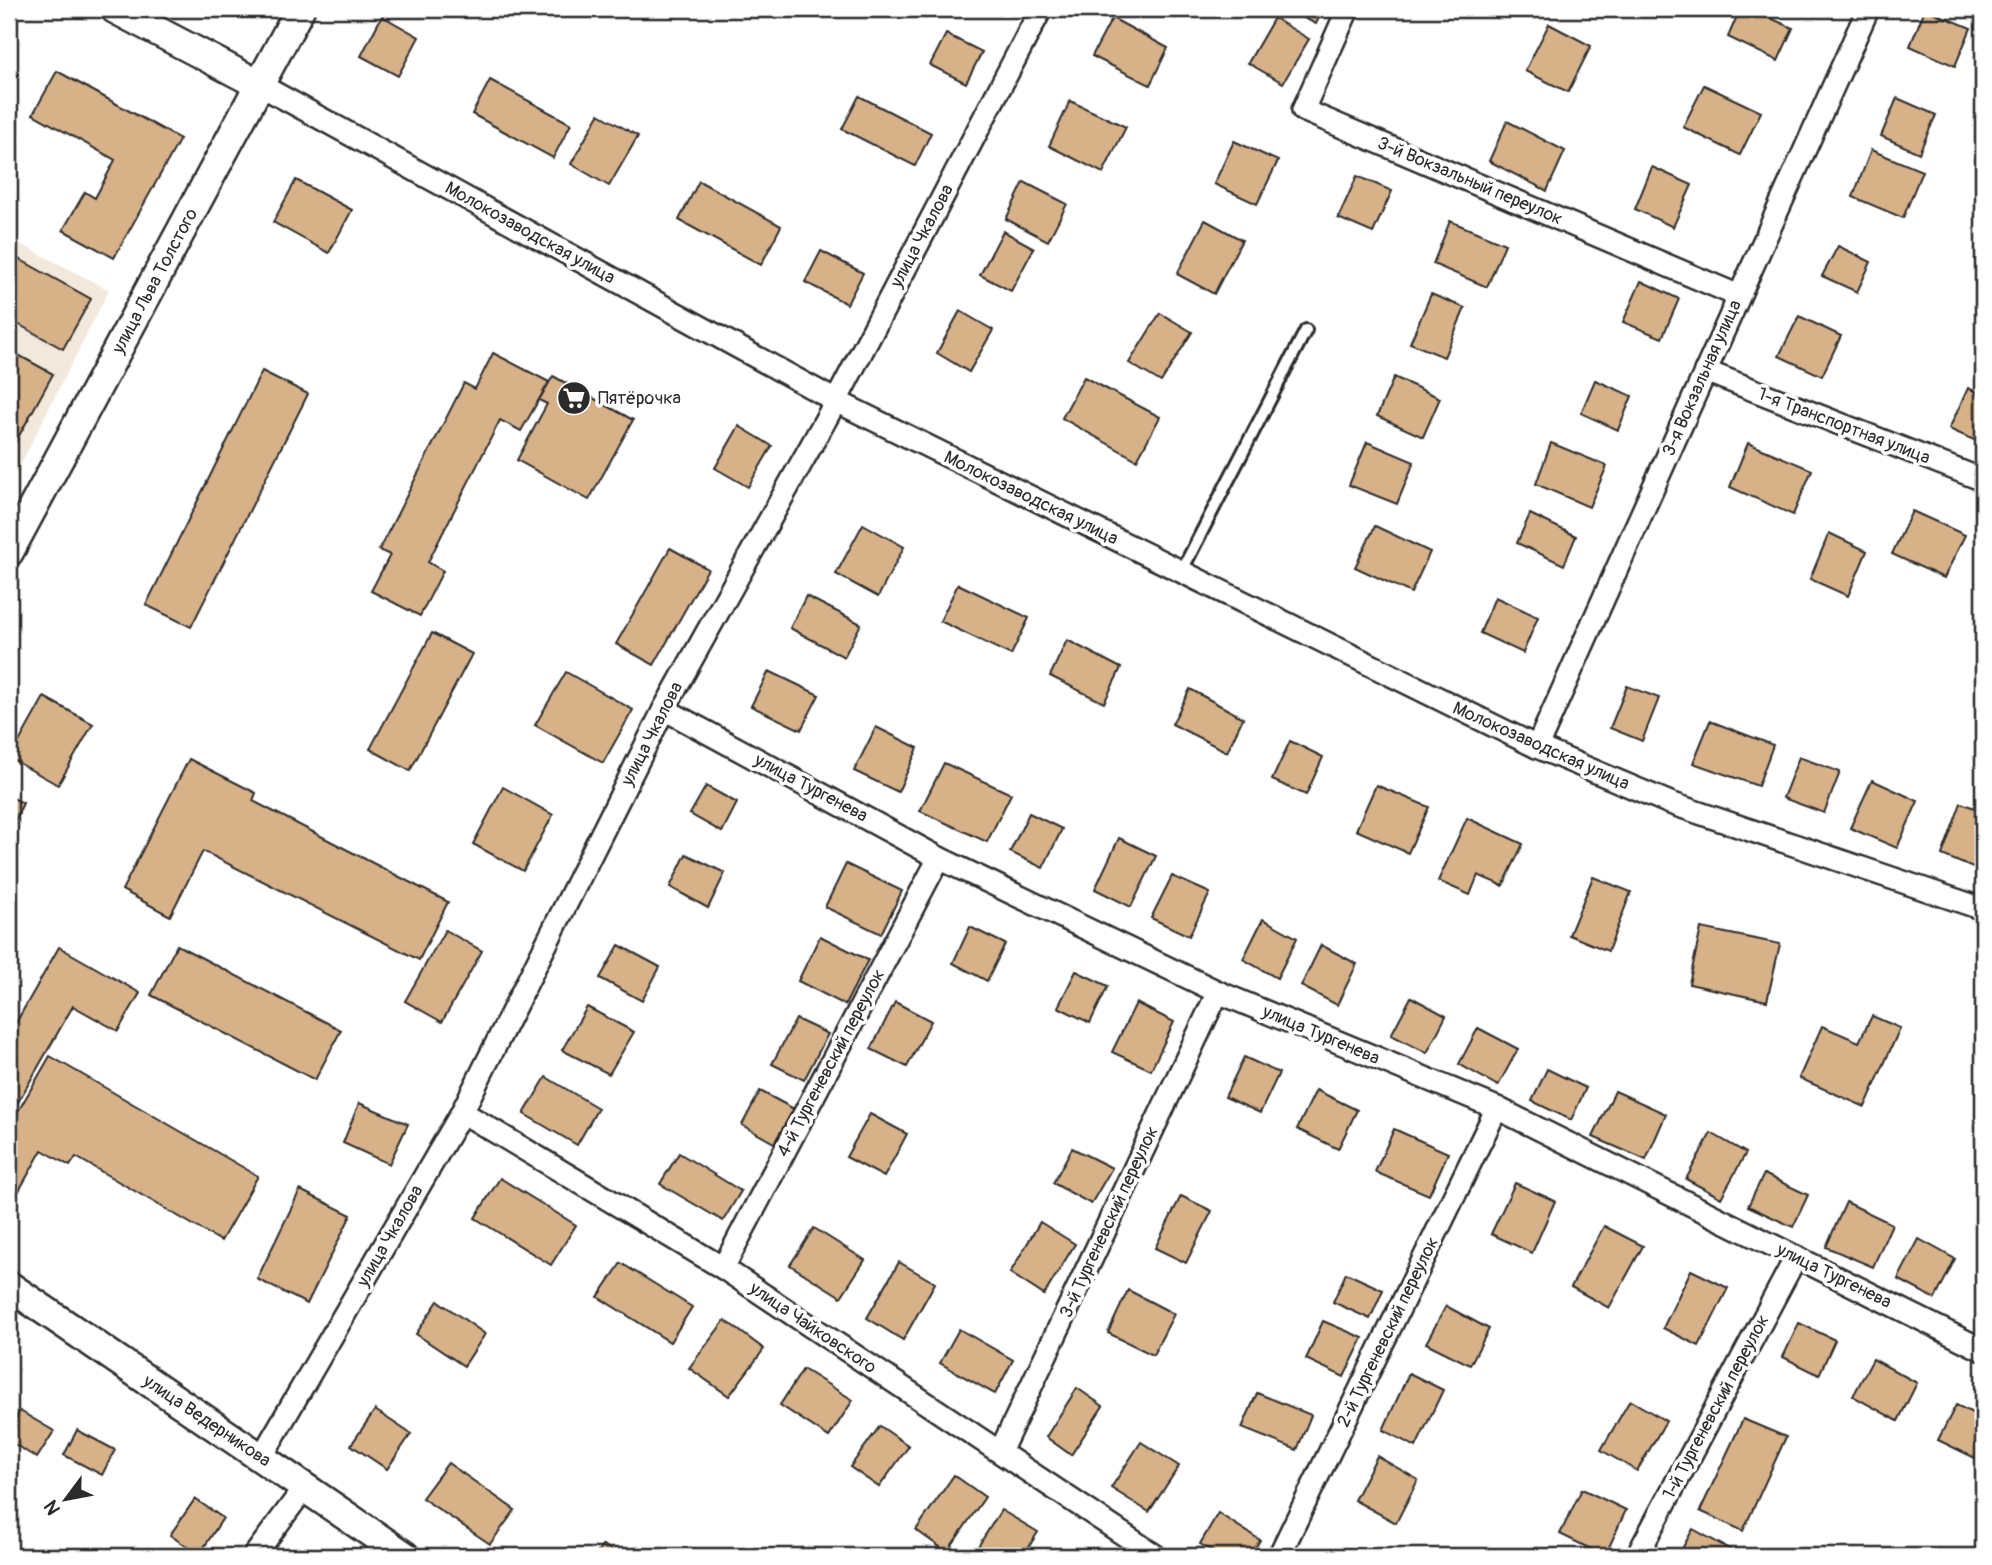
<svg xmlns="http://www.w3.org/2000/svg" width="1992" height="1565" font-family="Pangolin,sans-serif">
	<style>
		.built { fill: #f3e8dc }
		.building { fill: #d7b289; stroke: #2b2b2b; stroke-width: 2 }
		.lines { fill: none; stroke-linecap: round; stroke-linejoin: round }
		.service-casing { stroke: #2b2b2b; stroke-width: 16 }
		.minor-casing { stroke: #2b2b2b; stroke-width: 26 }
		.tertiary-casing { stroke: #2b2b2b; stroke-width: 33 }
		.service { stroke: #fff; stroke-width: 10 }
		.minor { stroke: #fff; stroke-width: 21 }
		.tertiary { stroke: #fff; stroke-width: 28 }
		.labels { text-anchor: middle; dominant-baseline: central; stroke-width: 7; stroke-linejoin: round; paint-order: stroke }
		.street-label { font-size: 18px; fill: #2b2b2b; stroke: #fff }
		.poi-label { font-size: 18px; fill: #2b2b2b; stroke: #fff; text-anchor: start }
	</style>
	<rect width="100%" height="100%" fill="#fff"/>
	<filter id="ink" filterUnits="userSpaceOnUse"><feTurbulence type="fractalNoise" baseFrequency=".0143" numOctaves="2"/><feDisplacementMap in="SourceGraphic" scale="14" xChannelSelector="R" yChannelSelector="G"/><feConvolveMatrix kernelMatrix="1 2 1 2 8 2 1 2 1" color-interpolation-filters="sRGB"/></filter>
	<g filter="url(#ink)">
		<polygon class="built" points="9,238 109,290 9,487"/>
		<g class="building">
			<polygon points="1291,9 1323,9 1316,24 1290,11"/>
			<polygon points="1740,9 1750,9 1793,28 1778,61 1728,37"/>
			<polygon points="1925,9 1971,28 1955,66 1910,46"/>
			<polygon points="382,16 419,37 398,76 361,56"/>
			<polygon points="1112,18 1168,48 1150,85 1092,56"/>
			<polygon points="1274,18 1309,39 1283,83 1248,63"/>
			<polygon points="1549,24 1591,46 1568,92 1525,71"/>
			<polygon points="946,34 982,52 966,83 930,65"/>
			<polygon points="57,71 180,139 114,258 63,230 85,192 95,198 115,160 33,114"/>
			<polygon points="490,80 571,124 553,158 472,114"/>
			<polygon points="1704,85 1761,112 1740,155 1683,127"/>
			<polygon points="859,96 931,133 915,166 842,129"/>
			<polygon points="1897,98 1936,115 1919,153 1881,136"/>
			<polygon points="1070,101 1126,127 1103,173 1049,146"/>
			<polygon points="599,114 638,136 609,186 571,164"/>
			<polygon points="1507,121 1565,151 1547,191 1489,161"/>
			<polygon points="1234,141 1278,161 1257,204 1214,184"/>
			<polygon points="1871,150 1922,171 1903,218 1853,197"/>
			<polygon points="1652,167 1692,185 1673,227 1635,209"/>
			<polygon points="1357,176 1392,191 1373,233 1338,218"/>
			<polygon points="296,180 352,210 329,253 273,222"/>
			<polygon points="699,181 781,226 761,265 679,220"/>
			<polygon points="1024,182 1067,204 1048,241 1006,219"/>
			<polygon points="1205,220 1242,240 1214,294 1177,274"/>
			<polygon points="1450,221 1505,244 1487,287 1433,264"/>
			<polygon points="1003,231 1034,248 1011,291 980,275"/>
			<polygon points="1838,246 1871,262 1857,292 1822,276"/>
			<polygon points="821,251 863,273 847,304 805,282"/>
			<polygon points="10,254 91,299 63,349 9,319"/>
			<polygon points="1641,281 1679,299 1662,338 1623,322"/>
			<polygon points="1431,294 1465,308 1444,357 1410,343"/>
			<polygon points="960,311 993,330 969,372 937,353"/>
			<polygon points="1160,313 1192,332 1161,382 1129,363"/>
			<polygon points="1799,316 1841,336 1822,376 1779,356"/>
			<polygon points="9,350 53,374 9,454"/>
			<polygon points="493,353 549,382 521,431 500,420 428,562 443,571 420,616 371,591 390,555 379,550 464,383 475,389"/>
			<polygon points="262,371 308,394 191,627 146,605"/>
			<polygon points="553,376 633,420 589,500 517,460 547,404 539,400"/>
			<polygon points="1084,377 1160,417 1137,460 1062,418"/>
			<polygon points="1394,377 1440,398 1423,437 1377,416"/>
			<polygon points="1595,380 1632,396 1618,430 1581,413"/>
			<polygon points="1968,388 1983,395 1983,444 1949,429"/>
			<polygon points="739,426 772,446 748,487 715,468"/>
			<polygon points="1367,442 1414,462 1397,504 1349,485"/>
			<polygon points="1551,443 1607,466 1589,507 1536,484"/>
			<polygon points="1748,443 1812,470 1793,515 1730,487"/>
			<polygon points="1912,511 1965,535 1944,578 1892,554"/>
			<polygon points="1530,514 1576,536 1564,565 1517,543"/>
			<polygon points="863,524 904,547 878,597 836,574"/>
			<polygon points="1375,526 1430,552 1411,593 1355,567"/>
			<polygon points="1829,533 1867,551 1848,596 1810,579"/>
			<polygon points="670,548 708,569 654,665 616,644"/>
			<polygon points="958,584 1029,618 1011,655 940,621"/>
			<polygon points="806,596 861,624 844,657 790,628"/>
			<polygon points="1495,597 1538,617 1523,653 1480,633"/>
			<polygon points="432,633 472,654 410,771 370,749"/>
			<polygon points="1067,640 1121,668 1104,703 1050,676"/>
			<polygon points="769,671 819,695 801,730 751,706"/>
			<polygon points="566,672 633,710 603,763 535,725"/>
			<polygon points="1627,686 1659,698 1642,741 1610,728"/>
			<polygon points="1190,689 1243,718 1227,752 1172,724"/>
			<polygon points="44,697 93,724 58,785 10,758"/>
			<polygon points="1710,721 1773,745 1758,786 1693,763"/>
			<polygon points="876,727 918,748 898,792 854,771"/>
			<polygon points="1290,741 1323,757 1306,795 1272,780"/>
			<polygon points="1799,757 1840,772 1824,813 1783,798"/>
			<polygon points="189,759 256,793 253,801 448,902 419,960 203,851 170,916 122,890"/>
			<polygon points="944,763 1011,794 987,842 920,811"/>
			<polygon points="1872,780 1918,801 1897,848 1850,828"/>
			<polygon points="1376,785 1429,807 1408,853 1356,830"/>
			<polygon points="706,786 737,803 722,832 690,814"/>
			<polygon points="503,787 553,815 523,871 473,844"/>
			<polygon points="9,796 23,803 9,834"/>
			<polygon points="1961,803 1983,811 1983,864 1980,871 1942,855"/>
			<polygon points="1029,813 1062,829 1043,868 1010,852"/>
			<polygon points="1467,818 1523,844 1503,886 1478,875 1470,895 1438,881"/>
			<polygon points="1119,838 1156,856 1131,907 1095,889"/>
			<polygon points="686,854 725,873 708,908 670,887"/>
			<polygon points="846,864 902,891 881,934 825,907"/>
			<polygon points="1172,876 1210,893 1189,936 1151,918"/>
			<polygon points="1593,877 1631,892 1608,951 1569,935"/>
			<polygon points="1263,919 1297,938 1277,978 1243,959"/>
			<polygon points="970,927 1005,944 987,981 953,963"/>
			<polygon points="1701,928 1780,944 1767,1001 1689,984"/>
			<polygon points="445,930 482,951 442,1022 405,1001"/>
			<polygon points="820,936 868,960 845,1005 798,981"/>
			<polygon points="177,945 341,1030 315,1080 151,995"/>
			<polygon points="619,945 660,967 642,1001 600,978"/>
			<polygon points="1321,945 1357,964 1337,1005 1301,986"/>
			<polygon points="59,947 140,993 118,1031 73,1006 9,1118 9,1035"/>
			<polygon points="1076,971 1108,986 1090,1023 1058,1007"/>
			<polygon points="1411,997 1446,1016 1427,1053 1391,1035"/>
			<polygon points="895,1002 931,1021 907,1067 871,1049"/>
			<polygon points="1136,1003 1174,1022 1151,1070 1112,1052"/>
			<polygon points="587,1007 634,1032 609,1074 562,1050"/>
			<polygon points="1872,1016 1900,1028 1865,1107 1799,1078 1822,1026 1859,1042"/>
			<polygon points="796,1019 828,1034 804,1080 772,1064"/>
			<polygon points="1478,1028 1518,1049 1498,1086 1459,1064"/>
			<polygon points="50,1056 258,1176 221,1241 76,1157 70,1166 42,1150 12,1203 9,1201 9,1127"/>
			<polygon points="1244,1057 1279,1073 1260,1113 1225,1097"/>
			<polygon points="1547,1069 1586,1088 1571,1120 1532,1101"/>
			<polygon points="546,1077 598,1108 577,1145 524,1114"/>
			<polygon points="1316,1090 1357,1110 1338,1149 1297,1129"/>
			<polygon points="760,1091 794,1109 774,1143 742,1125"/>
			<polygon points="1615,1091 1666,1114 1646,1160 1593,1137"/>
			<polygon points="359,1103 408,1124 389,1164 343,1143"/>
			<polygon points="870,1114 907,1134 884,1177 846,1157"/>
			<polygon points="1394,1129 1448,1153 1429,1195 1375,1172"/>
			<polygon points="1711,1133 1746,1153 1721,1198 1686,1179"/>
			<polygon points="1072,1148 1112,1168 1091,1204 1053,1183"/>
			<polygon points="679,1153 741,1191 723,1221 660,1184"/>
			<polygon points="1764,1174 1808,1195 1793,1227 1748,1206"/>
			<polygon points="500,1178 576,1225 551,1265 475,1218"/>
			<polygon points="1515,1183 1555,1201 1532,1253 1491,1234"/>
			<polygon points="300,1190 351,1215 307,1304 257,1279"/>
			<polygon points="1181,1196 1212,1211 1186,1263 1155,1248"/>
			<polygon points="1846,1202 1892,1224 1873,1267 1826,1247"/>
			<polygon points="1040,1222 1075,1244 1044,1295 1010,1273"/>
			<polygon points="1604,1226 1643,1246 1609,1308 1571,1287"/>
			<polygon points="814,1228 865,1260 841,1297 790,1265"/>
			<polygon points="1919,1239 1955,1259 1935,1299 1898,1279"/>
			<polygon points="899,1262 935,1283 903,1340 867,1318"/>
			<polygon points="621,1263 692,1307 670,1342 598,1297"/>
			<polygon points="1691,1270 1728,1288 1699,1346 1663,1328"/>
			<polygon points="1346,1273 1383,1290 1370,1319 1333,1302"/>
			<polygon points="1128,1290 1174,1314 1153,1355 1108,1333"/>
			<polygon points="438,1301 485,1334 464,1366 416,1334"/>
			<polygon points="1446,1306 1489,1329 1470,1365 1426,1343"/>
			<polygon points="725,1320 764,1349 729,1396 689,1368"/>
			<polygon points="1323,1321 1363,1338 1344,1377 1306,1359"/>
			<polygon points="1799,1323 1835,1340 1819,1375 1783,1357"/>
			<polygon points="959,1329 1013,1360 995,1394 940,1363"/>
			<polygon points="1873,1359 1917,1383 1898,1421 1853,1396"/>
			<polygon points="803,1369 853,1400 829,1437 780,1405"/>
			<polygon points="1409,1373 1443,1390 1416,1447 1383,1430"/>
			<polygon points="1077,1388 1103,1406 1071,1455 1046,1437"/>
			<polygon points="1257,1393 1311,1415 1297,1450 1242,1428"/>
			<polygon points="1630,1400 1666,1421 1637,1471 1601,1450"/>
			<polygon points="1956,1405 1983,1418 1983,1462 1938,1440"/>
			<polygon points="375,1410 411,1434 387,1469 351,1445"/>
			<polygon points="20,1411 54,1431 37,1458 9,1441 9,1429"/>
			<polygon points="1743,1419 1786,1437 1743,1531 1700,1511"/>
			<polygon points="880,1426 909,1446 879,1487 850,1467"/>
			<polygon points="77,1430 115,1450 102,1475 64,1455"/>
			<polygon points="1141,1442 1179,1466 1149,1512 1111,1488"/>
			<polygon points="1377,1456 1418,1480 1396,1523 1354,1500"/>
			<polygon points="448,1463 515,1510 490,1544 422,1498"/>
			<polygon points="954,1475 985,1497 947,1552 916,1530"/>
			<polygon points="1582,1489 1626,1510 1605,1556 1560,1534"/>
			<polygon points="195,1499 223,1518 199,1555 170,1535"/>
			<polygon points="1001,1510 1038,1532 1023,1556 972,1556"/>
			<polygon points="1218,1513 1260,1540 1250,1556 1221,1556 1200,1544"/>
			<polygon points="1693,1529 1738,1554 1737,1556 1678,1556"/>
			<polygon points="603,1545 620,1556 595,1556"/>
		</g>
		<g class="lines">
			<g class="service-casing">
				<polyline id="service" points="1181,572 1306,330"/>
			</g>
			<g class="minor-casing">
				<g id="minor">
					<polyline points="1348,9 1303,110 1739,296"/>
					<polyline points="260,85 836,401 1537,747 1670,803 1983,909"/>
					<polyline points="1705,371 1983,480"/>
					<polyline points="664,709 939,858 1218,992 1497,1108 1983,1350"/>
					<polyline points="1537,747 1868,9"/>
					<polyline points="462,1112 723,1268 1156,1556"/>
					<polyline points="723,1268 939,858"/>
					<polyline points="1000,1452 1218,992"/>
					<polyline points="261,1458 462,1112 664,709 836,401 1041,9"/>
					<polyline points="254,1556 305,1487"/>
					<polyline points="1279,1556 1497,1108"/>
					<polyline points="1637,1556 1796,1257"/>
				</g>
			</g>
			<g class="tertiary-casing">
				<g id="tertiary">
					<polyline points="115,9 260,85"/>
					<polyline points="9,552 300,9"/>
					<polyline points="9,1286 405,1556"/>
				</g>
			</g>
			<use href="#service" class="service"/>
			<use href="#minor" class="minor"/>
			<use href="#tertiary" class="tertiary"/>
		</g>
	</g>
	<defs>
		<g id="supermarket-disc" transform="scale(1.75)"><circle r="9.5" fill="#2b2b2b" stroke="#fff"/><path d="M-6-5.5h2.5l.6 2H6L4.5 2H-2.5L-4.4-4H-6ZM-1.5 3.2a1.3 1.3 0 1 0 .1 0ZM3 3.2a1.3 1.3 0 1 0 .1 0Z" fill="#fff"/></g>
	</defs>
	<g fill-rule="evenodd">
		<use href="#supermarket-disc" x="574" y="398"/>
	</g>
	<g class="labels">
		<g class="street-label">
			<text transform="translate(1470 181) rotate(23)">3-й Вокзальный переулок</text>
			<text transform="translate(530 233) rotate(29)">Молокозаводская улица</text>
			<text transform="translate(922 236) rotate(-62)">улица Чкалова</text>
			<text transform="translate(155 281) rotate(-62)">улица Льва Толстого</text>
			<text transform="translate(1702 378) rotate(-66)">3-я Вокзальная улица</text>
			<text transform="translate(1844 426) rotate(21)">1-я Транспортная улица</text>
			<text transform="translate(1031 498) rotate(26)">Молокозаводская улица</text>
			<text transform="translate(652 734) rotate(-63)">улица Чкалова</text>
			<text transform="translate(1541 746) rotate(24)">Молокозаводская улица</text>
			<text transform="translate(811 788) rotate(28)">улица Тургенева</text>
			<text transform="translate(1321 1035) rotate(23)">улица Тургенева</text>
			<text transform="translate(831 1063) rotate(-62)">4-й Тургеневский переулок</text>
			<text transform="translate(1109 1222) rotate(-65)">3-й Тургеневский переулок</text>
			<text transform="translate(390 1236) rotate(-60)">улица Чкалова</text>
			<text transform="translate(1834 1276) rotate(26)">улица Тургенева</text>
			<text transform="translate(813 1328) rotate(34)">улица Чайковского</text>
			<text transform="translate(1388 1332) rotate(-64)">2-й Тургеневский переулок</text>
			<text transform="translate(1716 1407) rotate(-62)">1-й Тургеневский переулок</text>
			<text transform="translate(207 1421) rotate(34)">улица Ведерникова</text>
		</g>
		<g class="poi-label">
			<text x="598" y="398">Пятёрочка</text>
		</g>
	</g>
	<rect width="1992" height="1565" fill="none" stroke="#fff" stroke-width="35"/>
	<rect x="18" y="18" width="1957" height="1530" fill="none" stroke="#2b2b2b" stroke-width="2.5" filter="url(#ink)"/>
	<g transform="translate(66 1499) rotate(238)" stroke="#ffffff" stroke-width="5" paint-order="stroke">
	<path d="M0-5L12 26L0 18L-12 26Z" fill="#2b2b2b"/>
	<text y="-10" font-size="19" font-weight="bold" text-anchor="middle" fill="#2b2b2b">N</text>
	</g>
</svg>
